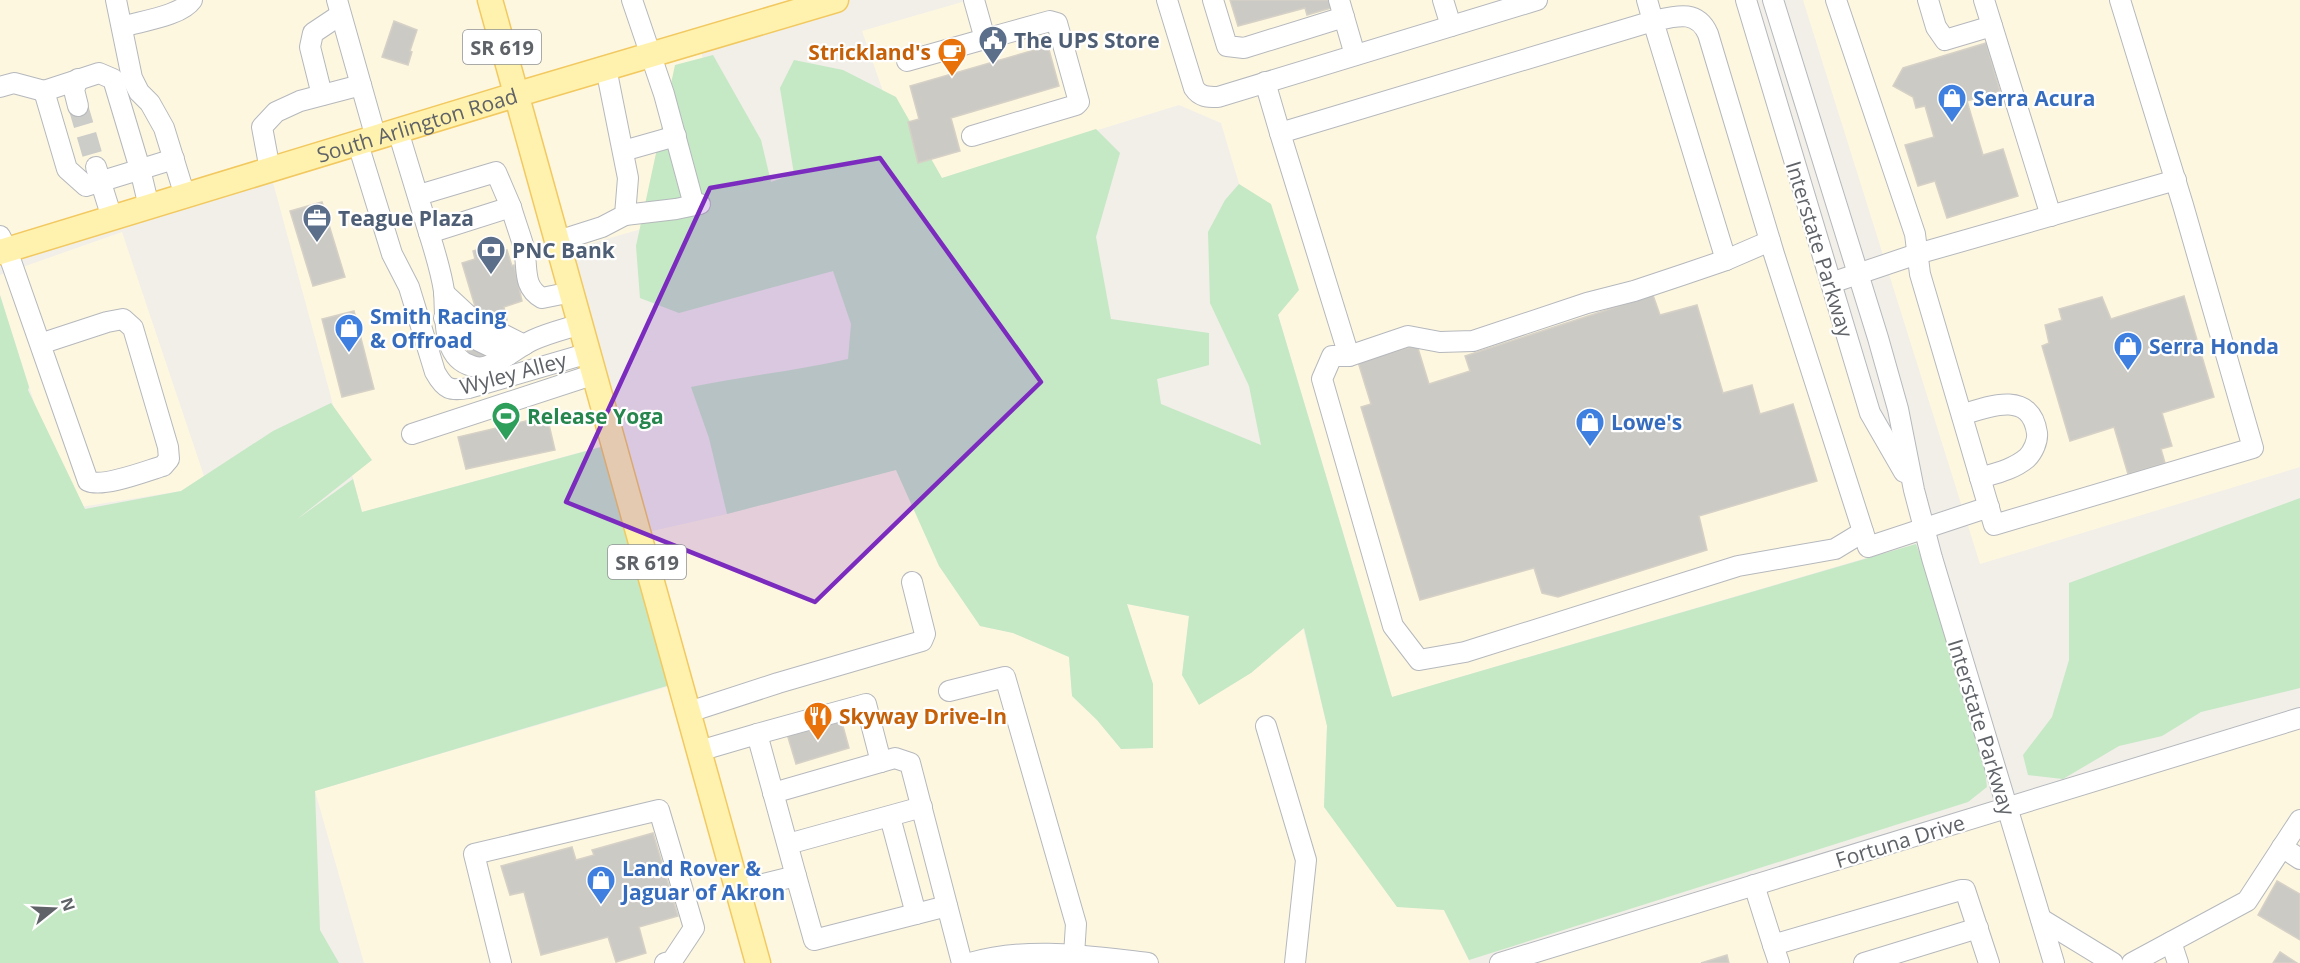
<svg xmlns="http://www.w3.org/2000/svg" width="2300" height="963" font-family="'Open Sans',sans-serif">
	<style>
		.commercial { fill: #fef7e0 }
		.green { fill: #c5e8c5 }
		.building { fill: #cccac5; stroke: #d6d1c6; stroke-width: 1.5 }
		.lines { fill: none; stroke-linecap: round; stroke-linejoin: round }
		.minor-tunnel { stroke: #ccccc8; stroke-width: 20; stroke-dasharray: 20 10; stroke-linecap: butt }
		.minor-casing { stroke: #b5b8bc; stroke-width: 22 }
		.major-casing { stroke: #f2c960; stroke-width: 27 }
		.minor { stroke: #fff; stroke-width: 20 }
		.major { stroke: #fff2af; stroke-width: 24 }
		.marked { fill: #7b2cbf; fill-opacity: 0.2; stroke: #7b2cbf; stroke-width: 4.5; stroke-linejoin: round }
		.labels { text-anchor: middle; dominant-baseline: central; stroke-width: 4.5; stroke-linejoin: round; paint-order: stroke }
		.shield { fill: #fff; stroke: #8f9295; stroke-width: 1.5 }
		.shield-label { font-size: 20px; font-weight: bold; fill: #5f6368 }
		.service-label { font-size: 21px; font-weight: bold; fill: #4e5e75; stroke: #fff; text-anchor: start }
		.food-label { font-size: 21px; font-weight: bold; fill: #c56008; stroke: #fff; text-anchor: end }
		.shop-label { font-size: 21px; font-weight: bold; fill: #366cbe; stroke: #fff; text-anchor: start }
		.street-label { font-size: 21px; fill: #5f6368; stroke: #fff }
		.leisure-label { font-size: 21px; font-weight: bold; fill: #27864d; stroke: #fff; text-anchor: start }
	</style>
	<rect width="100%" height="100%" fill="#f1efe8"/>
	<g class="commercial">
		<polygon points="0,0 836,0 699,41 732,203 561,252 614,443 362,512 270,171 0,252"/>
		<polygon points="969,0 1746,0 1862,389 1914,490 1927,540 1392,697 1221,123 1179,105 916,186 862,31"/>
		<polygon points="1803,0 2300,0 2300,467 1980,564"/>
		<polygon points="122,232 204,476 181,491 68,509 0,295 0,275"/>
		<polygon points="896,469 916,511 980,626 1013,633 1069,657 1072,696 1097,720 1121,749 1153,748 1153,684 1127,604 1189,616 1182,675 1251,673 1303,628 1327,726 1324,807 1444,910 1470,963 364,963 315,791 680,683 639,534 727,514"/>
		<polygon points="2300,718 2300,963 1500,963"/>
	</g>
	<g class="green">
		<path d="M713 55 761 140 771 182 794 174 780 88 794 60 843 70 896 97 942 178 1096 129 1120 153 1096 237 1111 319 1209 333V365L1157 379 1161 404 1261 445 1249 386 1210 303 1208 232 1225 200 1239 184 1271 204 1299 290 1278 315 1392 697 1916 544 1939 604 1984 762 1987 787 1968 802 1469 960 1444 910 1397 907 1324 807 1327 726 1304 628 1251 673 1199 705 1182 675 1189 616 1127 604 1153 684V748L1121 749 1097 720 1072 696 1069 657 1013 633 980 626 939 566 896 470 727 514 709 438 691 387C743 376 796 371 848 359L851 324 833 271 679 313 640 298 636 246 675 65Z"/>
		<polygon points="0,295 29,387 28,390 85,509 181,491 273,431 331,403 372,460 296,520 353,479 362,512 601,447 670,685 315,791 320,930 339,963 0,963"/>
		<polygon points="2300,498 2300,688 2201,712 2162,736 2119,746 2063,779 2028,775 2023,755 2052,717 2069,660 2069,583"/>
	</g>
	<g class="building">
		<polygon points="1230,0 1328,0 1331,8 1307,15 1305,8 1238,26"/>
		<polygon points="394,21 417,30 410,51 412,52 408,65 382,57"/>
		<polygon points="1986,43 2000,91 1967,101 1983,155 2003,149 2018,196 1947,218 1935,181 1918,186 1905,145 1934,137 1925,106 1916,108 1913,97 1893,86 1903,68"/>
		<polygon points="1048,46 1059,86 951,118 960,151 918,163 908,122 919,119 910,86"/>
		<polygon points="322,202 345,277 313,286 290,211"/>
		<polygon points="492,245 494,254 507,250 512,266 514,265 522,301 504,307 505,312 485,318 483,311 477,313 462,263 475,259 473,251"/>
		<polygon points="1653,295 1660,315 1697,305 1723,393 1752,385 1760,414 1793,404 1817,481 1699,516 1707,550 1558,597 1542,593 1534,568 1420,600 1361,407 1371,404 1358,362 1417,345 1429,384 1470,371 1465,356"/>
		<polygon points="2184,296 2214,397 2162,413 2172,446 2161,449 2165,463 2128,474 2114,427 2070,441 2042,346 2049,343 2045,325 2062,320 2059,309 2102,297 2111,319"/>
		<polygon points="354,311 374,389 342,397 322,319"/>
		<polygon points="505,312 507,320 484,364 466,354 485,318"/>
		<polygon points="547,416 555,450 466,469 458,437"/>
		<polygon points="841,719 849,748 796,764 787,734"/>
		<polygon points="653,833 678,916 639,927 646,953 616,962 608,937 541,955 524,892 510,895 501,866 572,847 576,860 594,855 592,850"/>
		<polygon points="2277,881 2300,894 2300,940 2258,915"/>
		<polygon points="2280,952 2297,963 2273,963"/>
		<polygon points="1727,955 1729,963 1701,963"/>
	</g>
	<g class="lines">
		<polyline class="minor-tunnel" points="78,106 96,167"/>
		<g class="minor-casing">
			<g id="minor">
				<polyline points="116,0 132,78 139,92 150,103 164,128 185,196"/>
				<polyline points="337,0 376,138"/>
				<polyline points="632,0 664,94 694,205"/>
				<path d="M1167 0 1194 88C1200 97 1207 97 1218 97L1537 0"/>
				<polyline points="1213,0 1227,46 1244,48 1344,17"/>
				<polyline points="1339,0 1355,55"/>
				<polyline points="1443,0 1451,26"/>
				<polyline points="1746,0 1870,413 1904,472"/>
				<polyline points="1773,0 1878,338 1898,409 1914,490 1932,558 2054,963"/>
				<polyline points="1836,0 1915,234 1920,274 1994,525 2253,448 2183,205 2120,0"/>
				<polyline points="1928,0 1936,27 1945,40 1992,26"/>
				<polyline points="1984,0 2051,216"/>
				<path d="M122 27C141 21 181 16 192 0"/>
				<polyline points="907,61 985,39"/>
				<polyline points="1265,82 1280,133 1653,21 1647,0"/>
				<polyline points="0,87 14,83 44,91"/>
				<polyline points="322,95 310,47 313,33 340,15"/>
				<polyline points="78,106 74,90 78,79"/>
				<polyline points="398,131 429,233 511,207 496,172 419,195"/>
				<polyline points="1280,133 1349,356 1408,336 1440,342 1473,341 1587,303 1634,291 1682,275 1726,260 1770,241"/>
				<polyline points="972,136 1076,105 1079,102 1057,23 1050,21 985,39 974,0"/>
				<path d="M358 144 392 254 409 287 435 372C445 390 450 391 469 388L589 353"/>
				<polyline points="623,151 676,136"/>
				<polyline points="96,167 112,218"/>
				<polyline points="270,170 262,127 276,112 300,101 361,85"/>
				<polyline points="149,207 140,169 113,79 99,73 44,91 67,169 86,186 174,159"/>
				<path d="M511 207C515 221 520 234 524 248 528 267 522 287 542 298L572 292"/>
				<polyline points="625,215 676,209 700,204"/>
				<path d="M429 233C435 252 441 271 444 291 446 316 441 358 472 366 477 368 484 368 490 365 505 359 518 347 533 340 548 333 565 329 581 324"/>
				<path d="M0 236 7 250 88 481C103 488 146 471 163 466L169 459 168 447 133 328 123 319 107 322 40 344"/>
				<polyline points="558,241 602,227 625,215 628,178 606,68"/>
				<path d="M1726 260 1653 21C1676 16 1697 9 1708 34L1774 254 1868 547 1989 507"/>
				<polyline points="1831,283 1917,254 2176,180"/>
				<polyline points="444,293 471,318 524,345"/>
				<polyline points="444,318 461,332 508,355"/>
				<polyline points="1349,356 1332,356 1322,379 1393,626 1419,660 1465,652 1738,566 1835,549 1863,532"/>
				<path d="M1962 415C1989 406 2031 390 2037 433 2038 441 2033 452 2027 458 2014 469 1997 473 1980 478"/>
				<polyline points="412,434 595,374"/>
				<polyline points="949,691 1005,677 1076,924 1074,955"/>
				<polyline points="689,712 778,683 922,641 925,634 912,582"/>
				<polyline points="1266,726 1306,860 1295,963"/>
				<polyline points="757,734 866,704 881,762"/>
				<polyline points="699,751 757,734 796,876 738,890"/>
				<polyline points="773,793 895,758 910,763 962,963"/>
				<polyline points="890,817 916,914"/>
				<polyline points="788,844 922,807"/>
				<polyline points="2282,847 2300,859"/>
				<polyline points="796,876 814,940 947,906"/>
				<polyline points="1754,885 1773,945 1961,890 1965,890 1989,963"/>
				<polyline points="2041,919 2113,963"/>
				<polyline points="2171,942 2178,963"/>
				<polyline points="1773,945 1779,963"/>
				<polyline points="501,963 474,854 659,810 694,928 672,961 665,963"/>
				<path d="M970 963C1031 946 1087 956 1148 963"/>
				<polyline points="1500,963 2300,718"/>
				<polyline points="1864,963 1978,928"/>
				<polyline points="2132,963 2247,901 2300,820"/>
			</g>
		</g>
		<g class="major-casing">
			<g id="major">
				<polyline points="490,0 758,963"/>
				<path id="s1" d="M0 252 515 95 836 0"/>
			</g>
		</g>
		<use href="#minor" class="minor"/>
		<use href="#major" class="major"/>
	</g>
	<path class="marked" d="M880 158 1041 382 815 602 566 502 710 188Z"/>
	<defs>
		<g id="civic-pin" transform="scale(1.5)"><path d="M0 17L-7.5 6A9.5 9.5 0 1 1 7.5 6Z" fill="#5c6f8a" stroke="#fff"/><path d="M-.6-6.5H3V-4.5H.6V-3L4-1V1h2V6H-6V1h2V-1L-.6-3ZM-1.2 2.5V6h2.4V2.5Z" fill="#fff"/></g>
		<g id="cafe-pin" transform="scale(1.5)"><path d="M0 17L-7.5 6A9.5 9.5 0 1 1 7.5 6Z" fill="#e8710a" stroke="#fff"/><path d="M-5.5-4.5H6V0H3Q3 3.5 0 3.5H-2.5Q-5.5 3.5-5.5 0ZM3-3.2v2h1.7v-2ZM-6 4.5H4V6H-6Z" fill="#fff"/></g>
		<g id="shop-pin" transform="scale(1.5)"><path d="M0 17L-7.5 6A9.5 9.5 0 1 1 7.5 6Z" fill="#3f7fe0" stroke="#fff"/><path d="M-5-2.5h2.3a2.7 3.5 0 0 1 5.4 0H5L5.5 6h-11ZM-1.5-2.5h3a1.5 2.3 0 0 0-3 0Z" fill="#fff"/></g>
		<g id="office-pin" transform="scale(1.5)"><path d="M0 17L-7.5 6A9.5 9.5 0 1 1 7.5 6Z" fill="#5c6f8a" stroke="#fff"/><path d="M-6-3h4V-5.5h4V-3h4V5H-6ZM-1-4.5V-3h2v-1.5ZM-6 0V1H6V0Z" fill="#fff"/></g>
		<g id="bank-pin" transform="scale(1.5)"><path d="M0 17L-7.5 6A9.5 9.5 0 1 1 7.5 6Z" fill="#5c6f8a" stroke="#fff"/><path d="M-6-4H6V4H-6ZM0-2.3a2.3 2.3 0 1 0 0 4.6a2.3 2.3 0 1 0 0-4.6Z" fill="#fff"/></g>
		<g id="stadium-pin" transform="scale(1.5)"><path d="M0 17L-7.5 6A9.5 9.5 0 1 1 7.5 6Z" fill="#2e9e5b" stroke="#fff"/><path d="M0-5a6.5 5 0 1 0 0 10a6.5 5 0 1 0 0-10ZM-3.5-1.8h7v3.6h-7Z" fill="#fff"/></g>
		<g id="restaurant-pin" transform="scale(1.5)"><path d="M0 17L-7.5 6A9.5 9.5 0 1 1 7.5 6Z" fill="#e8710a" stroke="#fff"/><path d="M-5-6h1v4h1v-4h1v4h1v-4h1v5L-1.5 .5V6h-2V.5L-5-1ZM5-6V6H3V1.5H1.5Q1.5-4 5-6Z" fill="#fff"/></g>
	</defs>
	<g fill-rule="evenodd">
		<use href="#civic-pin" x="993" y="40"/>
		<use href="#cafe-pin" x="952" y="52"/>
		<use href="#shop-pin" x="1952" y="98"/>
		<use href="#office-pin" x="317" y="218"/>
		<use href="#bank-pin" x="491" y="250"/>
		<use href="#shop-pin" x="349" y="328"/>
		<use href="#shop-pin" x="2128" y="346"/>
		<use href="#stadium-pin" x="506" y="416"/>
		<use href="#shop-pin" x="1590" y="422"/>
		<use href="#restaurant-pin" x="818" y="716"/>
		<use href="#shop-pin" x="601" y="880"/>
	</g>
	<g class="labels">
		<g class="shield">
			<rect x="463" y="30" width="78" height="34" rx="4.5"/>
			<rect x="608" y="545" width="78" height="34" rx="4.5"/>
		</g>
		<g class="shield-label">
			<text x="502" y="47">SR 619</text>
			<text x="647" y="562">SR 619</text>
		</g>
		<g class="service-label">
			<text x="1014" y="40">The UPS Store</text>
			<text x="338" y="218">Teague Plaza</text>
			<text x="512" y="250">PNC Bank</text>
		</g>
		<g class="food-label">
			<text x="931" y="52">Strickland's</text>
			<text x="839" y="716" text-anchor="start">Skyway Drive-In</text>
		</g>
		<g class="shop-label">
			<text x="1973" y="98">Serra Acura</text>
			<text x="370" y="316">Smith Racing<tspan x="370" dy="24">&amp; Offroad</tspan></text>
			<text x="2149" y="346">Serra Honda</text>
			<text x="1611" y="422">Lowe's</text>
			<text x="622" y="868">Land Rover &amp;<tspan x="622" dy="24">Jaguar of Akron</tspan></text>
		</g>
		<g class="street-label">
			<text stroke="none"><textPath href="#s1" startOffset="436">South Arlington Road</textPath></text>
			<text transform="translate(1820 249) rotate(73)">Interstate Parkway</text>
			<text transform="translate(513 373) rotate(-15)">Wyley Alley</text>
			<text transform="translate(1982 727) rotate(73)">Interstate Parkway</text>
			<text transform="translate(1900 841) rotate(-17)">Fortuna Drive</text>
		</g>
		<g class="leisure-label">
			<text x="527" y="416">Release Yoga</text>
		</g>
	</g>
	<g transform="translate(54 909) rotate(72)" stroke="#ffffff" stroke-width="4.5" paint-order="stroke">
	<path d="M0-4.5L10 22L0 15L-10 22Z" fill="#5f6368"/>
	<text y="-9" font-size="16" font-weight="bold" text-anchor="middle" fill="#5f6368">N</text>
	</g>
</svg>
